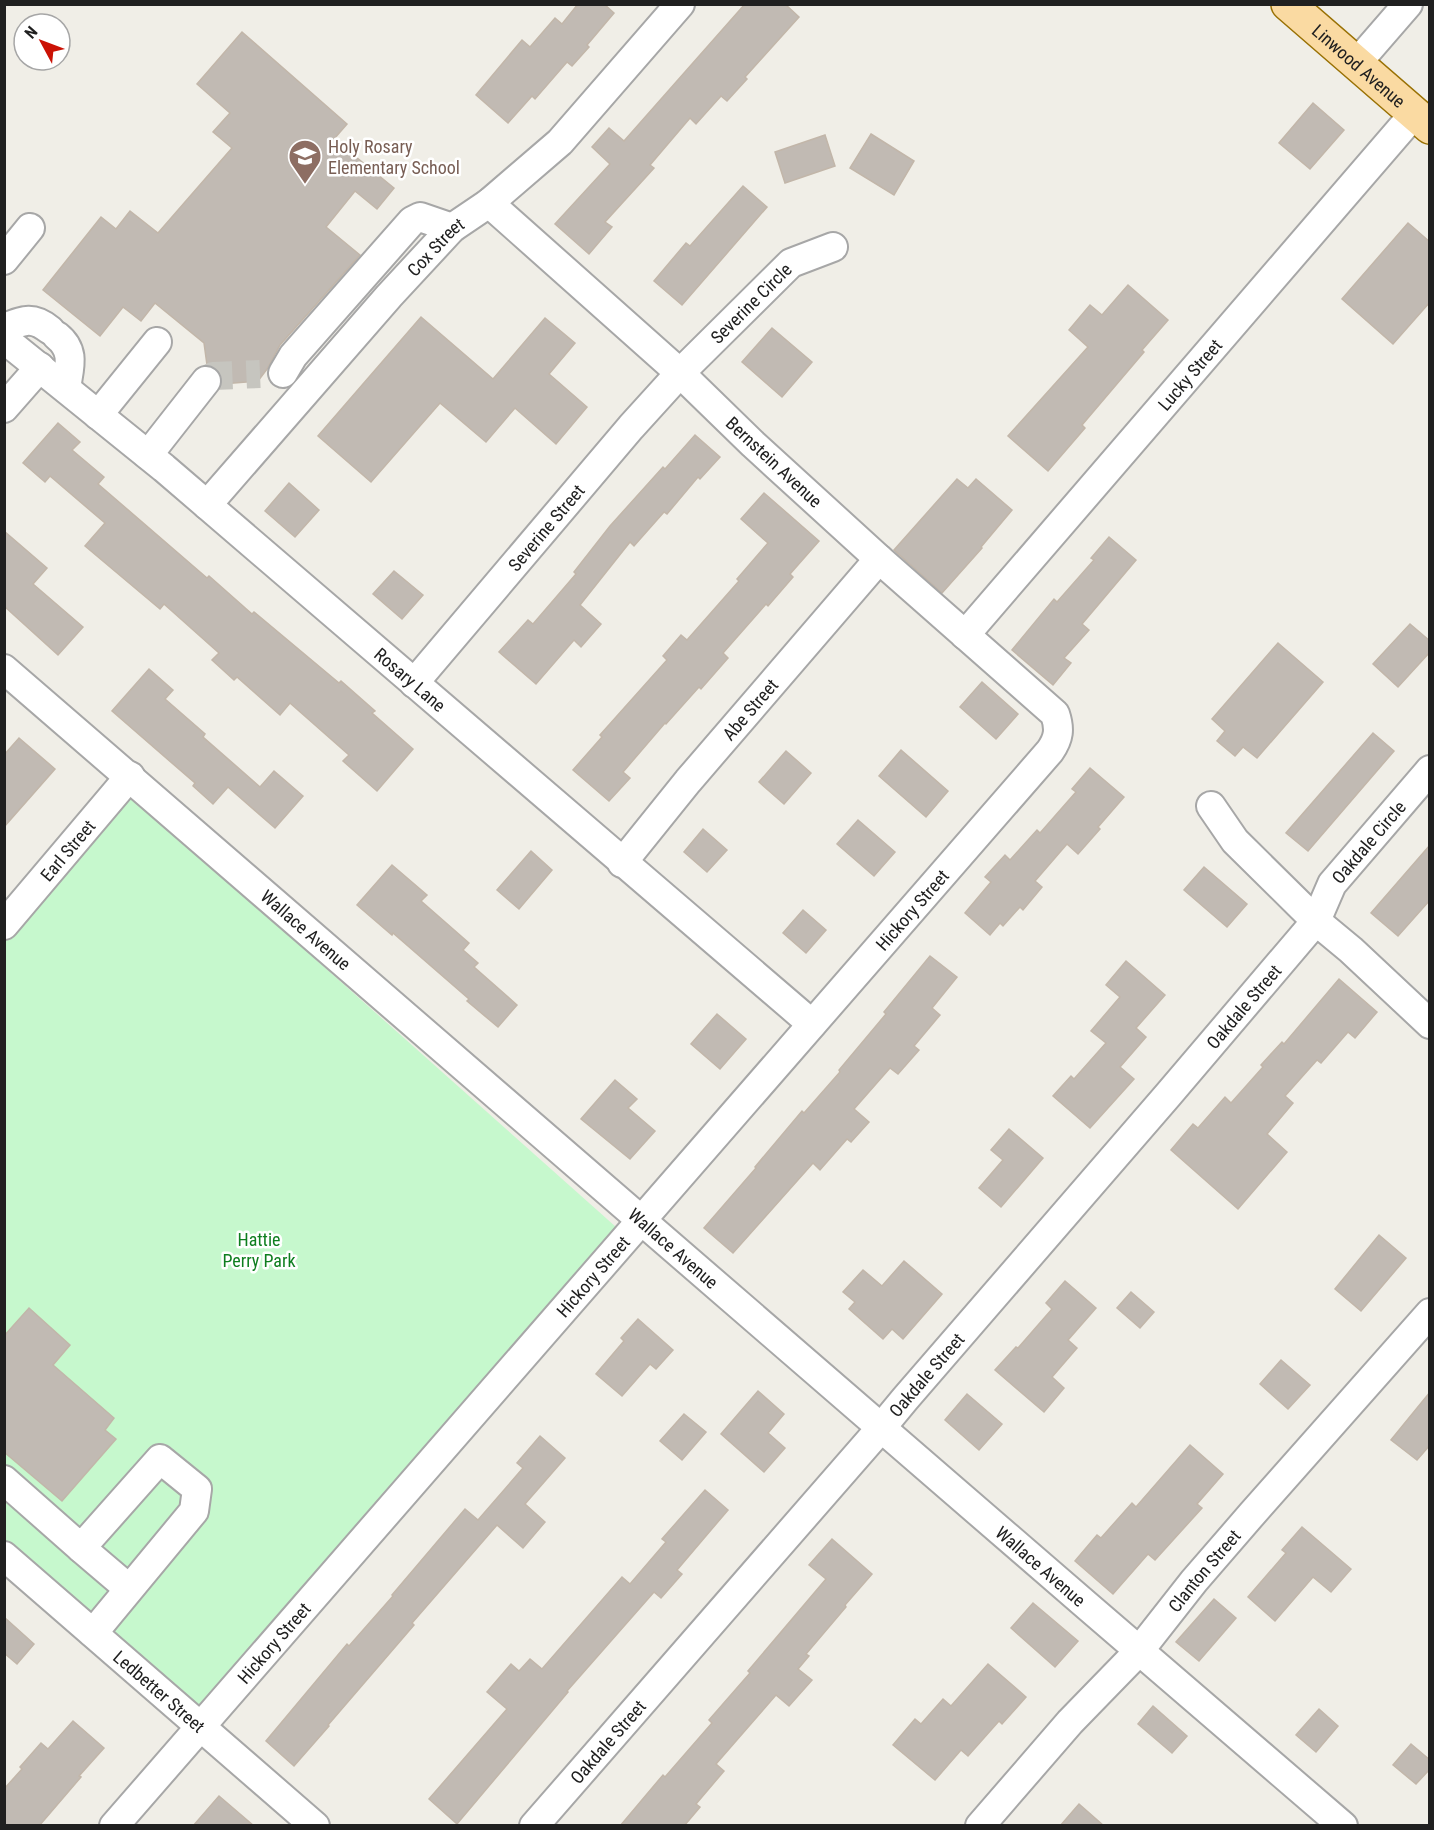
<svg xmlns="http://www.w3.org/2000/svg" width="1434" height="1830" font-family="'Roboto Condensed',sans-serif">
	<style>
		.park { fill: #c6f8cd }
		.building { fill: #c1bab3; stroke: #c2b6a9; stroke-width: 1.5 }
		.lines { fill: none; stroke-linecap: round; stroke-linejoin: round }
		.minor-tunnel { stroke: #c6c5bf; stroke-width: 28; stroke-dasharray: 28 14; stroke-linecap: butt }
		.minor-casing { stroke: #a7a7a7; stroke-width: 32 }
		.major-casing { stroke: #997104; stroke-width: 36 }
		.minor { stroke: #fff; stroke-width: 28 }
		.major { stroke: #fadaa2; stroke-width: 33 }
		.labels { text-anchor: middle; dominant-baseline: central; stroke-width: 5; stroke-linejoin: round; paint-order: stroke }
		.street-label { font-size: 18px; fill: #202020; stroke: #fff }
		.education-label { font-size: 18px; fill: #785e54; stroke: #fff; text-anchor: start }
		.park-label { font-size: 18px; fill: #0e7e1f; stroke: #fff }
	</style>
	<rect width="100%" height="100%" fill="#f0eee7"/>
	<polygon class="park" points="129,793 616,1227 197,1707 5,1541 5,938"/>
	<g class="building">
		<polygon points="578,4 604,4 614,13 587,45 589,47 572,66 567,62 535,99 532,96 508,123 476,95 522,40 530,47 555,18 562,24"/>
		<polygon points="745,4 785,4 799,17 745,77 747,79 727,101 721,96 696,124 690,118 650,165 654,168 605,222 612,227 589,254 555,224 610,164 592,147 609,128 624,141"/>
		<polygon points="242,32 347,124 334,139 394,188 377,209 355,191 326,227 360,255 280,345 267,369 258,381 222,384 221,375 217,368 207,365 204,343 155,303 141,321 123,307 100,336 43,290 101,217 116,229 130,211 158,233 232,148 213,132 230,113 197,84"/>
		<polygon points="1313,103 1344,130 1310,169 1279,143"/>
		<polygon points="871,134 914,161 894,195 850,168"/>
		<polygon points="825,135 835,166 785,183 775,152"/>
		<polygon points="743,186 767,207 682,305 654,281 686,243 690,246"/>
		<polygon points="1408,223 1430,242 1430,302 1393,344 1342,299"/>
		<polygon points="1128,285 1168,320 1142,350 1144,352 1082,425 1085,428 1048,471 1008,436 1088,347 1069,330 1090,305 1102,315"/>
		<polygon points="421,317 493,379 545,318 575,343 549,374 587,407 556,444 515,408 486,442 440,403 371,482 318,436"/>
		<polygon points="772,328 812,362 782,397 742,362"/>
		<polygon points="58,423 80,442 72,450 104,477 98,484 207,578 209,576 252,614 254,612 339,683 341,681 375,711 372,713 413,749 377,791 343,761 349,755 290,703 280,715 237,677 234,680 212,660 219,653 164,604 160,609 85,546 105,523 50,476 45,482 23,463"/>
		<polygon points="695,435 720,457 700,479 698,477 667,514 664,512 634,546 630,542 580,605 601,624 581,647 574,640 536,684 499,652 528,620 533,624 576,574 574,572 610,526 663,467 665,469"/>
		<polygon points="957,479 968,488 976,479 1012,510 981,547 982,548 942,593 894,550"/>
		<polygon points="289,483 319,510 295,537 265,511"/>
		<polygon points="764,493 819,541 790,574 793,577 768,606 766,604 723,653 728,658 701,689 699,687 666,724 665,723 623,772 630,778 609,801 573,770 602,737 600,735 667,660 663,656 681,635 687,640 739,581 737,579 768,543 741,519"/>
		<polygon points="4,531 47,568 33,584 83,627 58,655 4,606"/>
		<polygon points="1109,537 1136,560 1082,624 1089,630 1064,658 1071,663 1053,685 1012,650 1054,599 1057,602 1094,560 1091,558"/>
		<polygon points="394,571 423,595 402,619 373,594"/>
		<polygon points="1410,624 1430,641 1430,652 1398,687 1373,664"/>
		<polygon points="1278,643 1323,682 1257,758 1243,747 1235,756 1217,741 1225,731 1212,719"/>
		<polygon points="149,669 173,690 165,699 205,734 203,737 260,787 274,771 303,796 275,828 228,787 213,804 193,786 195,783 112,711"/>
		<polygon points="982,682 1018,714 996,739 960,707"/>
		<polygon points="1373,733 1394,751 1308,851 1286,833"/>
		<polygon points="19,738 55,769 4,827 4,755"/>
		<polygon points="901,750 948,791 926,817 879,776"/>
		<polygon points="786,751 811,773 784,804 759,782"/>
		<polygon points="1090,768 1124,797 1098,827 1100,829 1078,854 1067,844 1035,881 1042,887 1023,910 1020,907 1003,926 1000,923 990,935 965,913 991,882 985,877 1005,855 1010,860 1037,830 1040,833 1076,792 1072,789"/>
		<polygon points="858,820 895,852 874,876 837,844"/>
		<polygon points="703,829 727,850 707,872 684,852"/>
		<polygon points="1430,845 1430,900 1398,936 1371,913"/>
		<polygon points="531,851 552,870 519,909 497,890"/>
		<polygon points="392,865 427,895 421,901 469,943 463,950 478,963 474,967 517,1005 498,1027 467,1001 469,999 393,933 392,935 357,905"/>
		<polygon points="1204,867 1247,904 1227,927 1184,890"/>
		<polygon points="803,910 826,930 806,953 783,933"/>
		<polygon points="930,956 957,977 932,1008 940,1015 914,1046 919,1050 898,1074 890,1068 854,1109 869,1122 851,1142 847,1139 820,1170 813,1163 733,1253 704,1228 756,1168 755,1167 802,1111 804,1113 840,1072 839,1070 886,1014 884,1012"/>
		<polygon points="1126,961 1165,995 1136,1028 1146,1037 1120,1067 1134,1079 1090,1128 1053,1096 1071,1076 1074,1079 1106,1043 1091,1031 1120,997 1106,985"/>
		<polygon points="1339,979 1377,1012 1355,1038 1348,1032 1321,1063 1317,1060 1285,1096 1293,1103 1267,1134 1287,1152 1238,1209 1171,1150 1193,1124 1198,1128 1225,1097 1231,1103 1263,1067 1261,1065 1282,1042 1284,1044"/>
		<polygon points="717,1014 746,1039 720,1069 691,1044"/>
		<polygon points="615,1080 637,1099 628,1108 655,1131 630,1159 581,1119"/>
		<polygon points="1009,1129 1043,1158 1001,1207 979,1188 1003,1160 991,1150"/>
		<polygon points="1379,1235 1406,1258 1361,1311 1335,1289"/>
		<polygon points="904,1261 942,1294 903,1339 892,1329 883,1339 849,1309 855,1302 843,1292 863,1270 882,1286"/>
		<polygon points="1065,1281 1096,1308 1068,1340 1077,1348 1052,1377 1064,1388 1044,1412 995,1370 1016,1347 1018,1348 1052,1309 1046,1303"/>
		<polygon points="1131,1292 1154,1312 1140,1328 1117,1308"/>
		<polygon points="29,1308 70,1345 53,1365 114,1418 105,1430 116,1439 62,1501 4,1452 4,1336"/>
		<polygon points="638,1319 673,1350 656,1369 650,1364 622,1396 596,1374 624,1341 621,1338"/>
		<polygon points="1281,1360 1310,1385 1288,1409 1260,1384"/>
		<polygon points="758,1391 784,1414 768,1433 785,1448 764,1472 721,1434"/>
		<polygon points="1430,1392 1430,1445 1417,1460 1391,1440"/>
		<polygon points="967,1394 1002,1424 979,1450 945,1420"/>
		<polygon points="684,1414 706,1432 682,1460 660,1441"/>
		<polygon points="540,1436 565,1458 525,1504 545,1522 523,1548 497,1525 412,1623 414,1625 328,1725 329,1726 294,1766 266,1741 347,1644 349,1646 393,1596 392,1595 465,1509 478,1520 523,1468 517,1463"/>
		<polygon points="1190,1445 1223,1474 1197,1504 1202,1508 1155,1560 1148,1554 1113,1594 1075,1561 1097,1535 1101,1538 1132,1503 1136,1507"/>
		<polygon points="705,1490 728,1510 677,1570 682,1574 661,1598 654,1592 567,1691 568,1692 457,1824 429,1799 507,1709 487,1692 511,1664 519,1671 530,1659 542,1669 622,1577 630,1584 666,1542 662,1539"/>
		<polygon points="1302,1527 1351,1569 1331,1592 1313,1577 1275,1621 1248,1597 1286,1553 1282,1550"/>
		<polygon points="832,1539 872,1574 845,1605 846,1607 806,1654 809,1656 798,1669 812,1680 789,1706 776,1695 716,1764 724,1771 696,1804 700,1807 684,1826 620,1826 663,1775 665,1777 712,1723 709,1720 750,1673 748,1671 826,1579 809,1565"/>
		<polygon points="1214,1599 1236,1618 1199,1661 1176,1642"/>
		<polygon points="1033,1603 1078,1641 1055,1667 1011,1628"/>
		<polygon points="4,1617 34,1644 17,1664 4,1653"/>
		<polygon points="988,1664 1026,1697 1002,1724 999,1721 968,1756 961,1750 935,1780 893,1745 915,1719 921,1724 943,1699 951,1706"/>
		<polygon points="1153,1706 1187,1736 1172,1753 1138,1724"/>
		<polygon points="1319,1709 1338,1726 1316,1752 1296,1735"/>
		<polygon points="73,1721 104,1748 79,1776 81,1777 39,1826 4,1826 4,1789 22,1769 20,1767 41,1743 48,1749"/>
		<polygon points="1411,1744 1430,1760 1430,1769 1416,1784 1393,1765"/>
		<polygon points="219,1796 254,1826 193,1826"/>
		<polygon points="1079,1804 1104,1826 1060,1826"/>
	</g>
	<g class="lines">
		<polyline class="minor-tunnel" points="206,381 213,376 260,374"/>
		<g class="minor-casing">
			<g id="minor">
				<polyline points="1356,64 1408,4"/>
				<polyline points="4,260 30,228"/>
				<path d="M4 328C24 320 33 316 50 330"/>
				<path d="M57 336C76 351 69 368 66 388"/>
				<path id="s1" d="M4 339 164 468 812 1024"/>
				<polyline points="283,373 293,356 412,221 420,217 452,228"/>
				<polyline points="4,408 40,367"/>
				<polyline points="98,415 157,342"/>
				<polyline points="148,455 206,381"/>
				<path id="s2" d="M207 505 389 296 452 228 489 203 560 142 680 4"/>
				<path id="s3" d="M965 635 1414 114"/>
				<path id="s4" d="M4 669C451 1053 895 1442 1343 1826"/>
				<path id="s5" d="M414 683 631 427 680 373 791 263 833 247"/>
				<polyline points="1211,806 1235,841 1316,921 1351,950 1430,1024"/>
				<path id="s6" d="M622 863 688 781 879 559"/>
				<path id="s7" d="M4 925 130 776"/>
				<polyline points="4,1480 81,1548 160,1459 197,1489 194,1511 93,1633"/>
				<polyline points="81,1548 128,1588"/>
				<path id="s8" d="M4 1556 315 1826"/>
				<path id="s9" d="M114 1826 1050 751C1059 738 1060 729 1055 714L879 559 753 444 680 373 489 203"/>
				<path id="s10" d="M534 1826 881 1428 905 1399 1168 1095 1316 921 1332 884 1430 770"/>
				<path id="s11" d="M980 1826 1070 1722 1139 1651 1194 1581 1252 1514 1430 1313"/>
			</g>
		</g>
		<g class="major-casing">
			<g id="major">
				<path id="s12" d="M1288 4 1430 127"/>
			</g>
		</g>
		<use href="#minor" class="minor"/>
		<use href="#major" class="major"/>
	</g>
	<defs>
		<g id="school-pin" transform="scale(1.725)"><path d="M0 17L-7.5 6A9.5 9.5 0 1 1 7.5 6Z" fill="#8d6e63" stroke="#fff"/><path d="M0-5L7-2L0 1L-7-2ZM-4 1L0 2.5L4 1V4Q0 6-4 4Z" fill="#fff"/></g>
	</defs>
	<g fill-rule="evenodd">
		<use href="#school-pin" x="305" y="156"/>
	</g>
	<g class="labels">
		<g class="street-label">
			<text stroke="none"><textPath href="#s12" startOffset="94">Linwood Avenue</textPath></text>
			<text stroke="none"><textPath href="#s2" startOffset="345">Cox Street</textPath></text>
			<text stroke="none"><textPath href="#s5" startOffset="508">Severine Circle</textPath></text>
			<text stroke="none"><textPath href="#s3" startOffset="344">Lucky Street</textPath></text>
			<text transform="translate(774 462) rotate(43)">Bernstein Avenue</text>
			<text stroke="none"><textPath href="#s5" startOffset="204">Severine Street</textPath></text>
			<text stroke="none"><textPath href="#s1" startOffset="530">Rosary Lane</textPath></text>
			<text stroke="none"><textPath href="#s6" startOffset="200">Abe Street</textPath></text>
			<text stroke="none"><textPath href="#s10" startOffset="1292">Oakdale Circle</textPath></text>
			<text stroke="none"><textPath href="#s7" startOffset="98">Earl Street</textPath></text>
			<text stroke="none"><textPath href="#s9" startOffset="1215">Hickory Street</textPath></text>
			<text stroke="none"><textPath href="#s4" startOffset="399">Wallace Avenue</textPath></text>
			<text stroke="none"><textPath href="#s10" startOffset="1084">Oakdale Street</textPath></text>
			<text stroke="none"><textPath href="#s4" startOffset="885">Wallace Avenue</textPath></text>
			<text stroke="none"><textPath href="#s9" startOffset="729">Hickory Street</textPath></text>
			<text stroke="none"><textPath href="#s10" startOffset="598">Oakdale Street</textPath></text>
			<text stroke="none"><textPath href="#s4" startOffset="1371">Wallace Avenue</textPath></text>
			<text stroke="none"><textPath href="#s11" startOffset="340">Clanton Street</textPath></text>
			<text stroke="none"><textPath href="#s9" startOffset="243">Hickory Street</textPath></text>
			<text stroke="none"><textPath href="#s8" startOffset="206">Ledbetter Street</textPath></text>
			<text stroke="none"><textPath href="#s10" startOffset="112">Oakdale Street</textPath></text>
		</g>
		<g class="education-label">
			<text x="328" y="146">Holy Rosary<tspan x="328" dy="21">Elementary School</tspan></text>
		</g>
		<g class="park-label">
			<text x="259" y="1239">Hattie<tspan x="259" dy="21">Perry Park</tspan></text>
		</g>
	</g>
	<rect width="1434" height="1830" fill="none" stroke="#202020" stroke-width="12"/>
	<g transform="translate(42 42) rotate(311)"><circle r="28" fill="#ffffff" stroke="#a6a6a6" stroke-width="1.5"/>
	<path d="M0-4.5L10 22L0 15L-10 22Z" fill="#cb1205"/>
	<text y="-9" font-size="16" font-weight="bold" text-anchor="middle" fill="#202020">N</text>
	</g>
</svg>
